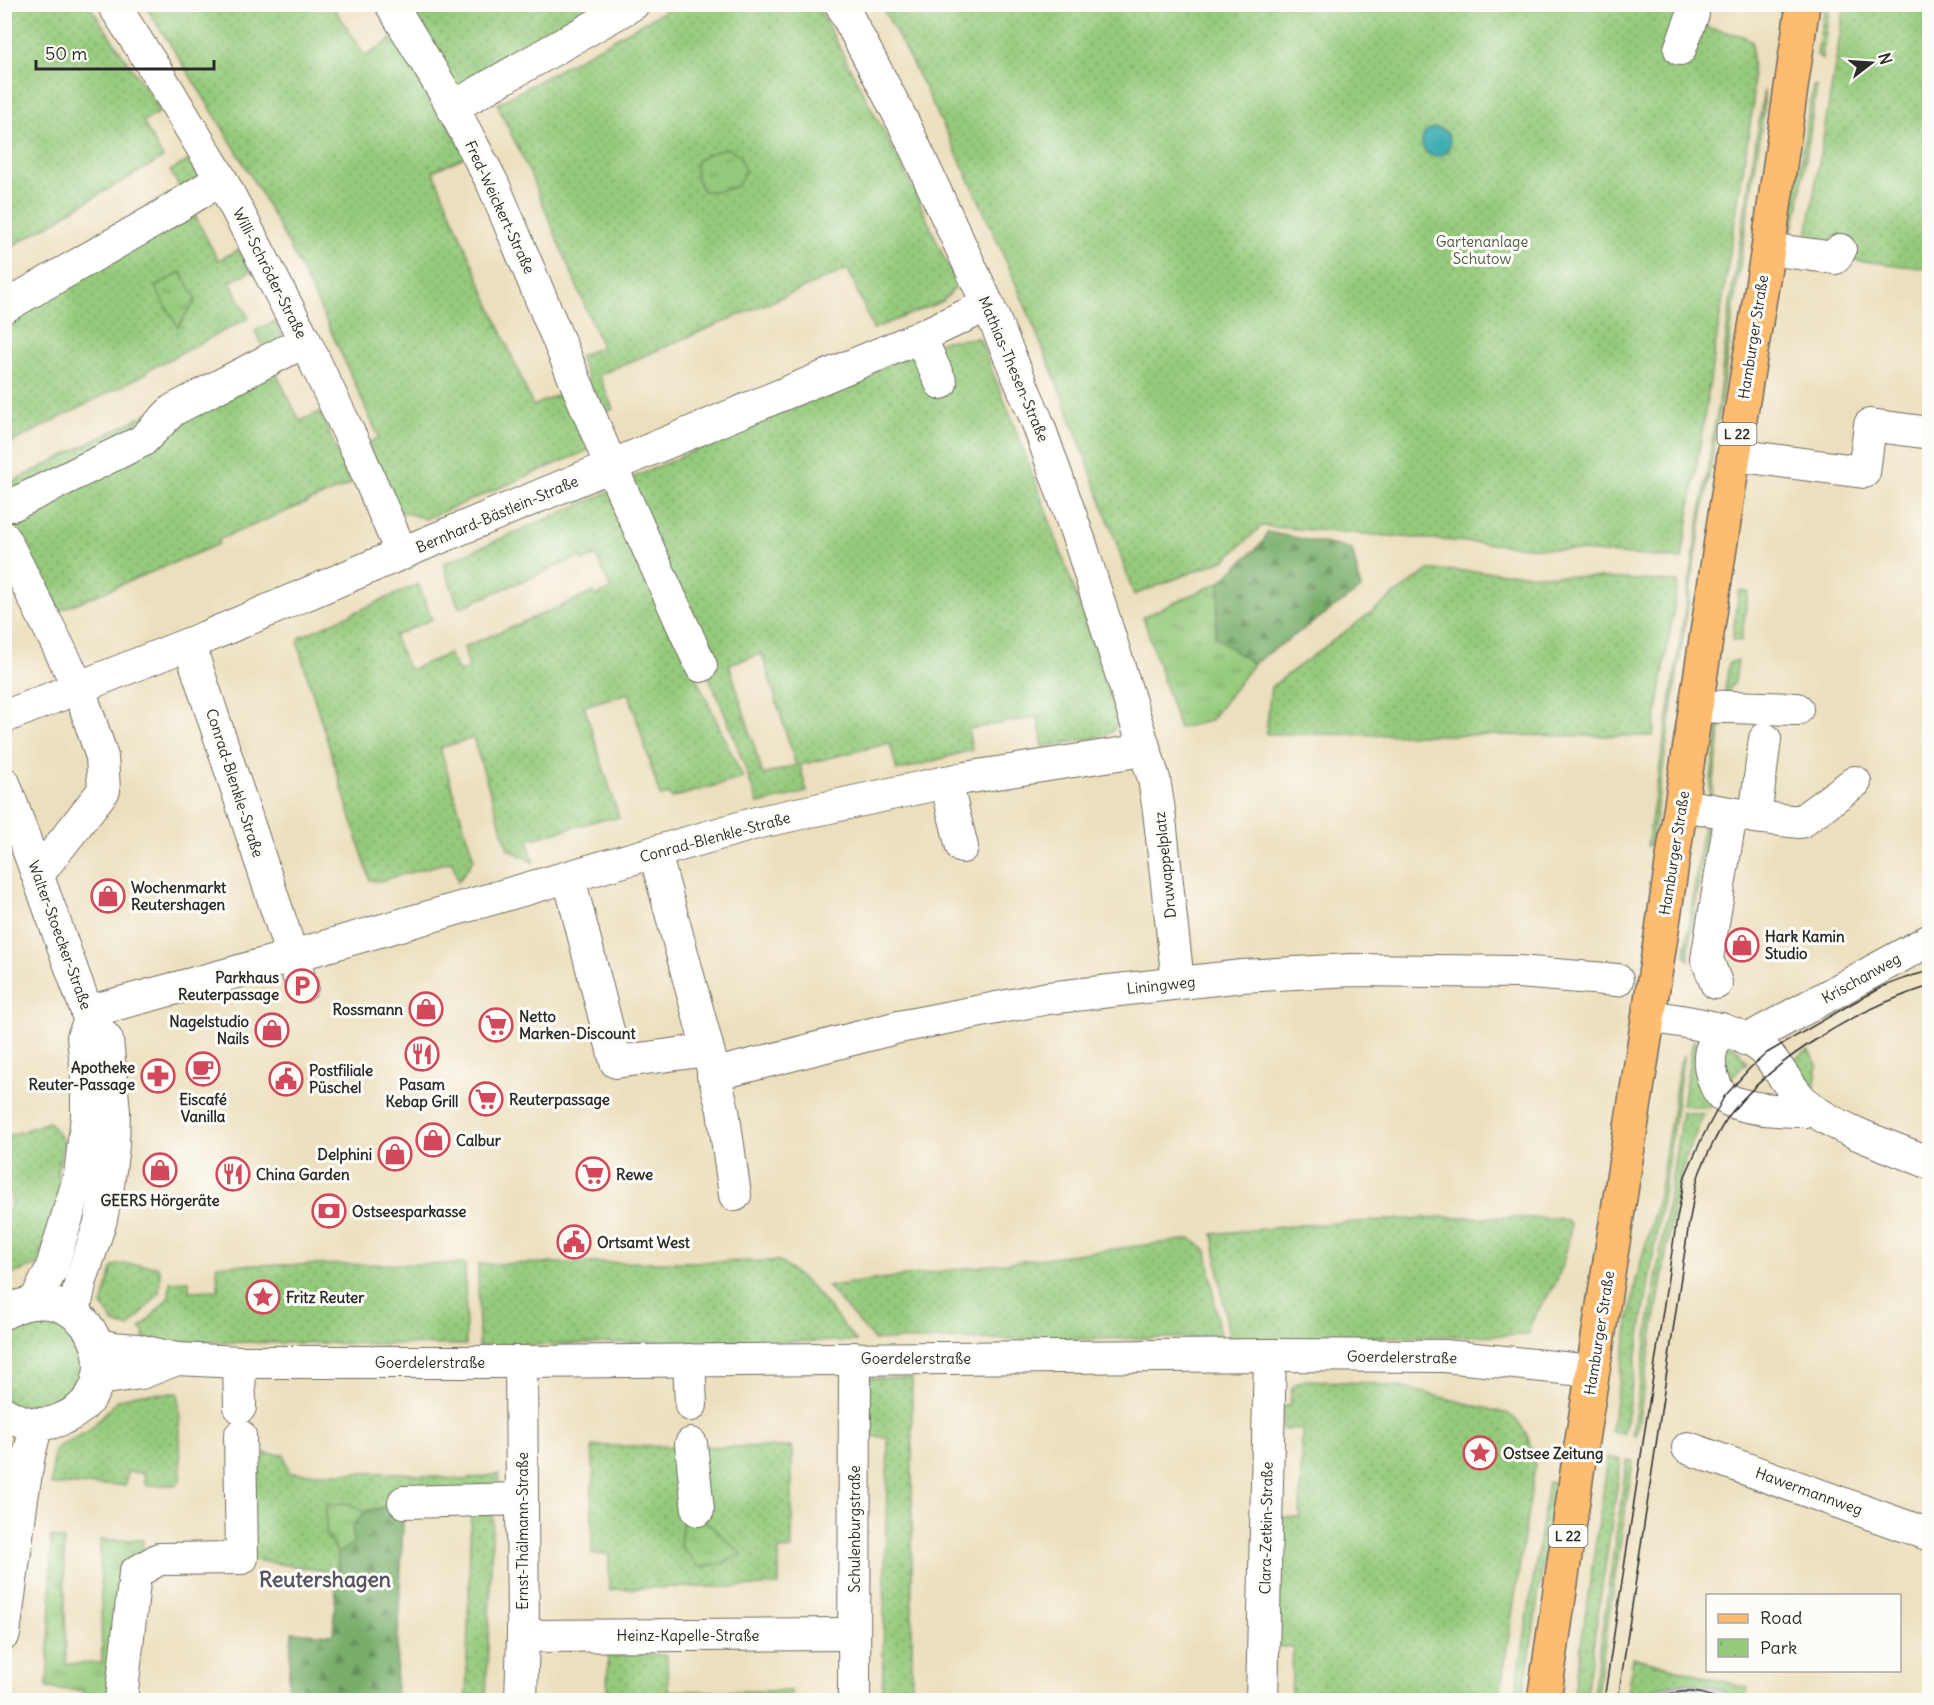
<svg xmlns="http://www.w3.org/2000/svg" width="1934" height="1705" font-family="Delius,sans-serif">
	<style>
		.railway { fill: #ccbed4 }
		.grass { fill: url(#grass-dots); stroke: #607a53; stroke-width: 1.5; fill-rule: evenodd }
		.forest { fill: url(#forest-firs); stroke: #526c4b; stroke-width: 1.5 }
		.park { fill: url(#park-tufts); stroke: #607a53; stroke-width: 1.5 }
		.water { fill: #39abb2; stroke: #326b6e; stroke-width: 1.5 }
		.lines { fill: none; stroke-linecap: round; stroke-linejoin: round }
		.minor-casing { stroke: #6f6a5e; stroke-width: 34 }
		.major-casing { stroke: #6f6a5e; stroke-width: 36 }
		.minor { stroke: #fff; stroke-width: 32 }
		.major { stroke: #fdbc70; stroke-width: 33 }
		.tram { stroke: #2b2b2b; stroke-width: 1.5 }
		.labels { text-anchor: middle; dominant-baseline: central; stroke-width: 6; stroke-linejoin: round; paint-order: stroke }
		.shield { fill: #fdfcf7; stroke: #6a6a68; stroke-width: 1.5 }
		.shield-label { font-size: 14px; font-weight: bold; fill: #2b2b2b }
		.street-label { font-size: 15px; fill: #2b2b2b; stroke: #fdfcf7 }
		.park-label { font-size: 15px; fill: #4b5b43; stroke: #fdfcf7 }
		.poi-label { font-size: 15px; font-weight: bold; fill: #2b2b2b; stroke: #fdfcf7; text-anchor: start }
		.district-label { font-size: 21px; font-weight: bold; fill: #585363; stroke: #fdfcf7 }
	</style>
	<defs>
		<pattern id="grass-dots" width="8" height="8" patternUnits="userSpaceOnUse" patternTransform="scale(1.5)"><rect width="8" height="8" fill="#95ca7b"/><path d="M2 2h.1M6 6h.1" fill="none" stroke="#7aa465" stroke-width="1.8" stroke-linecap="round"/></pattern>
		<pattern id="forest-firs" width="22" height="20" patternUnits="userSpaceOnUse" patternTransform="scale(1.5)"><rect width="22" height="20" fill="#78ae6b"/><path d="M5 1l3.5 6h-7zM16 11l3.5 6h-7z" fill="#638e58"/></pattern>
		<pattern id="park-tufts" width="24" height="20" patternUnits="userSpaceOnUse" patternTransform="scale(1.5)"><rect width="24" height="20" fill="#95ca7b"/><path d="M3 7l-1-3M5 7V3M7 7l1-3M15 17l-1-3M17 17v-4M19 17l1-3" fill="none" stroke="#7aa465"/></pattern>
	</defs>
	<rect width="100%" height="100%" fill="#fdfcf7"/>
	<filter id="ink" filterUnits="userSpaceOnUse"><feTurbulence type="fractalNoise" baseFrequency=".0167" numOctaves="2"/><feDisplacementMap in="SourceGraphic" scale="12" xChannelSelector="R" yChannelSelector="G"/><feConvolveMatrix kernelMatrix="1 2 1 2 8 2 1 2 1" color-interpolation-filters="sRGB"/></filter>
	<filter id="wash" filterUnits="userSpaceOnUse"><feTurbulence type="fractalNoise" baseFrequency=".008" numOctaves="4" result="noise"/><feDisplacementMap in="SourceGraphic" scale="24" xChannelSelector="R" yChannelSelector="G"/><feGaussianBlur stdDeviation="1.35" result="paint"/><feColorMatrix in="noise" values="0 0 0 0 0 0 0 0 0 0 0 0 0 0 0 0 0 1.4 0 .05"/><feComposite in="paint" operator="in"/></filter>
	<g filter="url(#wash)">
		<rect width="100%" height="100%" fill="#ecdfbd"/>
		<polygon class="railway" points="1685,1683 1701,1685 1718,1689 1737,1700 1697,1700 1676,1698 1669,1700 1637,1700 1661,1687"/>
		<g class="grass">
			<polygon points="5,4 89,5 161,111 143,122 163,158 63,215 63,217 5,250"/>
			<path d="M1658 4 1693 24 1743 36 1752 42 1753 106 1682 559 1262 526 1226 559 1134 595C1066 391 983 193 881 5Z"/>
			<path d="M145 5H332L365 56 396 37 467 156 433 171 533 406 567 391 591 449 426 519 396 510 368 443 379 438C347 366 315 293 277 223 237 148 191 77 145 5Z"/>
			<polygon points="391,5 633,5 453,107"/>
			<polygon points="675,5 817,5 911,184 957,286 943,301 873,329 848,269 599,375 613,409 602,414 579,356 602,347 532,178 497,104"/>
			<polygon points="1825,5 1830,5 1822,59 1817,55"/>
			<polygon points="1845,5 1929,5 1929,269 1804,254"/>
			<polygon points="1813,86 1817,86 1798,211 1788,242"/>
			<polygon points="1764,90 1764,110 1736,291 1720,412 1692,579 1651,846 1647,846 1717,411 1732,290"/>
			<polygon points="189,160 213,201 193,212 218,260 238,250 250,272 230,282 249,318 146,371 147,373 5,446 5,293 82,249 79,245 180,188 170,171"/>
			<polygon points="275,321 296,362 276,373 300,421 320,412 351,484 218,540 219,544 55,612 5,520 4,486 163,406 264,348 255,331"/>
			<path d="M979 338C1031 464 1077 592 1118 723L1112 732 1099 737 1043 747 1038 717 968 729 972 750 897 771 890 743 800 765 807 792 758 804 730 726 629 490 632 478 943 341ZM762 654 796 765 763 775 729 664Z"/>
			<polygon points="613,490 664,608 743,778 671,798 669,794 660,796 629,693 584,706 619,818 599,820 528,840 533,862 508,849 473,738 440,748 474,859 458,882 452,861 380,881 370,880 303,662 298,643 300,637 418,584 432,619 394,636 409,670 449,654 459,672 469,669 464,647 594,592 596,596 611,589 596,555 583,561 581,556 459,608 443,564"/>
			<polygon points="1428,570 1468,571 1678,582 1653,736 1266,734 1271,687"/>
			<polygon points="1739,591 1748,592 1741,641 1732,640"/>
			<polygon points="1738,660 1735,682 1729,689 1726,702 1723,703 1729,663"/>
			<polygon points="1719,720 1722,720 1712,795 1709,795"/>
			<polygon points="1703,825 1707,826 1689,949 1689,960 1685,954"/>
			<polygon points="1693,1041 1697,1041 1695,1061 1712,1102 1709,1108 1682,1105"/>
			<polygon points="1728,1045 1734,1045 1747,1062 1723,1086 1714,1063"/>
			<polygon points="1808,1050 1818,1066 1812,1100 1785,1066"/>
			<polygon points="1684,1054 1663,1195 1624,1433 1611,1431 1636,1280 1659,1195 1680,1062"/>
			<polygon points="1682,1112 1704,1114 1685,1158 1676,1194 1636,1436 1632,1435"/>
			<polygon points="49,1122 64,1141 57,1172 62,1191 38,1265 10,1275 5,1271 4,1220 11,1205 11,1197 5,1181 5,1137"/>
			<path d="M1442 1217 1558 1218 1567 1221 1571 1226C1568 1247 1563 1267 1554 1286 1545 1303 1530 1315 1529 1335L1229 1339 1213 1234 1302 1225Z"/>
			<polygon points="1192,1239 1207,1251 1220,1338 874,1340 827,1286"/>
			<polygon points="779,1261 812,1287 856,1341 679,1342 479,1346 478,1264"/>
			<polygon points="120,1264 157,1266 160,1272 159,1293 129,1328 114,1323 102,1305 113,1266"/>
			<polygon points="465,1264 466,1345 144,1341 144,1330 140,1329 169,1297 170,1282 189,1281 189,1291 218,1290 217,1265"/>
			<polygon points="53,1312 86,1343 83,1388 45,1414 5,1402 5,1321"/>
			<polygon points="868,1378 912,1378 912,1700 882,1700 888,1437 866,1436"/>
			<path d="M1306 1380 1365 1383 1401 1387 1509 1414C1528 1427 1531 1445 1535 1466L1499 1700H1291L1293 1648 1276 1646 1282 1517 1300 1518 1302 1429H1282L1283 1406H1290C1291 1389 1289 1385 1306 1380Z"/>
			<polygon points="179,1393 181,1478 177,1485 145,1485 144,1473 127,1472 126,1485 51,1485 54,1451 62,1444 87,1432 118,1400 137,1394"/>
			<polygon points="20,1432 5,1565 5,1467 13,1433"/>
			<path d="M592 1446 792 1447V1549L779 1550V1585C723 1589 666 1585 609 1590V1554H592V1484H594Z"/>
			<polygon points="240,1451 284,1455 289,1473 403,1473 462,1480 499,1474 499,1499 404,1502 365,1512 345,1503 326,1534 338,1554 337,1573 242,1558"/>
			<polygon points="1608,1458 1621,1460 1585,1700 1573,1700"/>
			<polygon points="1627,1460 1633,1461 1596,1700 1592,1700"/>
			<polygon points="1548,1482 1555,1483 1523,1700 1515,1700"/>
			<polygon points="471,1508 493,1510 486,1700 466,1700"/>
			<polygon points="608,1653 667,1655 668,1691 791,1691 791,1700 607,1700"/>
			<polygon points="1633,1657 1748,1688 1745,1700 1737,1700 1718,1689 1701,1685 1685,1683 1660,1687 1637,1700 1626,1700"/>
		</g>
		<g class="forest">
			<polygon points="1267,532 1352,549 1361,589 1253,664 1215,637 1220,582 1263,542"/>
			<polygon points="404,1502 395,1700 287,1700 292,1632 333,1635 338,1554 353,1543 352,1526 365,1512"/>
		</g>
		<g class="park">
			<path d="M728 148 740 156 745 172 737 186 719 191H703C685 159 700 156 728 148Z"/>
			<polygon points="181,272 196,299 178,327 155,287"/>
			<polygon points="1220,582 1215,637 1253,664 1210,721 1179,728 1143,617"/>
			<polygon points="345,1503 365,1512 352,1526 353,1543 338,1554 326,1534 326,1505"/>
			<polygon points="700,1516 742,1554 723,1563 699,1567 680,1545 683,1521"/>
			<polygon points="51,1537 64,1540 66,1664 102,1663 100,1540 143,1540 142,1569 122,1700 83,1700 84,1691 47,1688 51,1603"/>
		</g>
		<circle class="water" cx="1436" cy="142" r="14"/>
	</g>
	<g filter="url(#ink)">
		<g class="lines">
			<g class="minor-casing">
				<g id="minor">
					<polyline points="113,4 160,77 221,179 305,341 357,450 402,554"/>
					<polyline points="391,4 446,95 493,184 611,466 701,666"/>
					<polyline points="841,4 904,124 988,305 1037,421 1081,545 1154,779 1159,811 1178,982"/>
					<polyline points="1680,49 1693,14"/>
					<polyline points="453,107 633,4"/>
					<polyline points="1768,249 1835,258 1840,250"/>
					<polyline points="4,307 154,221 221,179"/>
					<polyline points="920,337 941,383"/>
					<polyline points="1734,455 1864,472 1870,425 1930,433"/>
					<polyline points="12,505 142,441 173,410 305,341"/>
					<polyline points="4,538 79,688 102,757 104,790 38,874"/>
					<polyline points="189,644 302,986"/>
					<polyline points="1696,706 1797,709"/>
					<polyline points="4,717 206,637 412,549 920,337 988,305"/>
					<polyline points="946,782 962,847"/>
					<polyline points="4,783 90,1020 107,1040 114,1111 113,1145 108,1186 100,1223 81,1280 74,1312"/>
					<polyline points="1681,805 1755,817 1765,739"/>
					<polyline points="1755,817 1800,822 1855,782"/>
					<polyline points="569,878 616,1062 708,1050 655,853"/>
					<polyline points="1716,983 1707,959 1731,814"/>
					<polyline points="87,1012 229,974 760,822 965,778 1144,750"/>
					<path d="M1649 1016C1684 1022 1745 1027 1769 1056 1783 1074 1796 1099 1816 1112 1850 1134 1892 1147 1930 1163"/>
					<path d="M1721 1029C1711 1047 1706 1058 1713 1078 1715 1085 1718 1093 1725 1098 1746 1111 1789 1111 1813 1111"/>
					<polyline points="1747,1040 1930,940"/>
					<polyline points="709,1054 723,1110 735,1195"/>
					<polyline points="713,1075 899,1027 1048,998 1242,976 1351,970 1518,972 1617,980"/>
					<polyline points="35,1302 51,1270 80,1175 87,1116 87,1076 83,1037 90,1020"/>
					<path d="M4 1313C88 1267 139 1387 62 1419 43 1428 22 1424 4 1413"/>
					<polyline points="97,1344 112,1348 138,1350 177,1359 239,1362 521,1362 1270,1355 1445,1356 1593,1371"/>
					<polyline points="689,1360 691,1405"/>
					<polyline points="239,1362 240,1407"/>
					<polyline points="98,1379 141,1373 177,1359"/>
					<polyline points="691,1444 698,1510"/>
					<polyline points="1688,1448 1930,1535"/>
					<polyline points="404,1502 522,1499"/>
					<polyline points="4,1634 22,1498 29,1455 37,1424"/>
					<polyline points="523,1636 854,1634"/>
					<polyline points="121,1700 135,1573 159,1559 242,1558 240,1436"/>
					<polyline points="521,1700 523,1636 521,1362"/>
					<polyline points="854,1700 855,1358"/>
					<polyline points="1262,1700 1270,1355"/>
				</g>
			</g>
			<g class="major-casing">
				<polyline id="major" points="1544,1700 1579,1459 1662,930 1734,455 1768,249 1803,4"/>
			</g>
			<use href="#minor" class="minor"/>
			<use href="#major" class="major"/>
			<g class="tram">
				<polyline points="1604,1700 1677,1218 1685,1176 1702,1138 1724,1097 1750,1068 1767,1053 1851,1004 1882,987 1911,976 1930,971"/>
				<path d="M1618 1700 1689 1223C1693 1206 1694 1185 1701 1169 1708 1153 1721 1126 1731 1113 1776 1056 1861 1007 1930 986"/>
				<path d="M1647 1700C1675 1691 1692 1687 1720 1700"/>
			</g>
		</g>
	</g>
	<defs>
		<g id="shop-ring" transform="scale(1.725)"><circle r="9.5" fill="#fdfcf7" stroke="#d1495b" stroke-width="1.5"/><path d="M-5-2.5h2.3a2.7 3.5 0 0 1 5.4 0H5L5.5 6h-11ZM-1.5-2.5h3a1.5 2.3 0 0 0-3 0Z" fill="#d1495b"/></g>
		<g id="parking-ring" transform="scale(1.725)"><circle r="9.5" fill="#fdfcf7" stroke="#d1495b" stroke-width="1.5"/><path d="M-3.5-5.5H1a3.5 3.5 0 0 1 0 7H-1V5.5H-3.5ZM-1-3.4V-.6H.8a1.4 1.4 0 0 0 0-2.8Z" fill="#d1495b"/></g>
		<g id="supermarket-ring" transform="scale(1.725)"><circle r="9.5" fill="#fdfcf7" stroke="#d1495b" stroke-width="1.5"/><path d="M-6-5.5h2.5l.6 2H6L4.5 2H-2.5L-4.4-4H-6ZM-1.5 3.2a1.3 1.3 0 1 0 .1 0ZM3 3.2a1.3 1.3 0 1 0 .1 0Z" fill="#d1495b"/></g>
		<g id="restaurant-ring" transform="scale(1.725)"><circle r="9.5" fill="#fdfcf7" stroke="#d1495b" stroke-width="1.5"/><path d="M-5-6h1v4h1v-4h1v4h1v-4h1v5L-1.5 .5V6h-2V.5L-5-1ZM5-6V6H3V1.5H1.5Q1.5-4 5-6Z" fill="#d1495b"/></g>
		<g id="cafe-ring" transform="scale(1.725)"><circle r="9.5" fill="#fdfcf7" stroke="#d1495b" stroke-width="1.5"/><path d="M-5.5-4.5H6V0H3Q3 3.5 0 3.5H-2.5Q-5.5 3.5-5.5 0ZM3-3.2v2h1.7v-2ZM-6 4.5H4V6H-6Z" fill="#d1495b"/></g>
		<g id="pharmacy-ring" transform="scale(1.725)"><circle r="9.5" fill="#fdfcf7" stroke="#d1495b" stroke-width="1.5"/><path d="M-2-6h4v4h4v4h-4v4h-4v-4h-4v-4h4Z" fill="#d1495b"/></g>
		<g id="civic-ring" transform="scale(1.725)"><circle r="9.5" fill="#fdfcf7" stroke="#d1495b" stroke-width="1.5"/><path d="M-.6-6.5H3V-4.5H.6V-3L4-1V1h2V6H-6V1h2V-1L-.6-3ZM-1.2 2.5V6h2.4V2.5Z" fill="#d1495b"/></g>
		<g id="bank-ring" transform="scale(1.725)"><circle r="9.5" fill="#fdfcf7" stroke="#d1495b" stroke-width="1.5"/><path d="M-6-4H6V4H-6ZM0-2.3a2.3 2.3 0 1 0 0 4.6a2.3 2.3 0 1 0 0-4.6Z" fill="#d1495b"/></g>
		<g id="sight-ring" transform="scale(1.725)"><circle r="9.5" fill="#fdfcf7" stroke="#d1495b" stroke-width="1.5"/><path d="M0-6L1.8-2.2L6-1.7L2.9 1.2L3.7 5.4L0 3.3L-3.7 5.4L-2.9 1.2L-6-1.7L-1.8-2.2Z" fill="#d1495b"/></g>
	</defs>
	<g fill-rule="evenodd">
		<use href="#shop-ring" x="108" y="896"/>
		<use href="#shop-ring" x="1742" y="945"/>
		<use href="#parking-ring" x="302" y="986"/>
		<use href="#shop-ring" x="426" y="1009"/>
		<use href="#supermarket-ring" x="496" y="1025"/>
		<use href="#shop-ring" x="272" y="1030"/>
		<use href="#restaurant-ring" x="422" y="1054"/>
		<use href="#cafe-ring" x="203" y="1069"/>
		<use href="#pharmacy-ring" x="158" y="1076"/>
		<use href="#civic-ring" x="286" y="1079"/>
		<use href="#supermarket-ring" x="486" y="1099"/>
		<use href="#shop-ring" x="433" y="1140"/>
		<use href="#shop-ring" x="395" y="1154"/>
		<use href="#shop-ring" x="160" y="1170"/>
		<use href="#restaurant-ring" x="233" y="1174"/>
		<use href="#supermarket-ring" x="593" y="1174"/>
		<use href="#bank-ring" x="329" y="1211"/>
		<use href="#civic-ring" x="574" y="1242"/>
		<use href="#sight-ring" x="263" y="1297"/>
		<use href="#sight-ring" x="1480" y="1453"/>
	</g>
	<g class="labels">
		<g class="shield">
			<rect x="1717.5" y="423" width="39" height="22" rx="4.5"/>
			<rect x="1548.5" y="1525" width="39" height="22" rx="4.5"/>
		</g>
		<g class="shield-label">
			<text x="1737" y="434">L 22</text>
			<text x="1568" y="1536">L 22</text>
		</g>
		<g class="street-label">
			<text transform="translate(500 207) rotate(65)">Fred-Weickert-Straße</text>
			<text transform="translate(270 273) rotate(63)">Willi-Schröder-Straße</text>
			<text transform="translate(1753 337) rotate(-81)">Hamburger Straße</text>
			<text transform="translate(1014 369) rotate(67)">Mathias-Thesen-Straße</text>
			<text transform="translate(497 514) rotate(-23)">Bernhard-Bästlein-Straße</text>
			<text transform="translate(235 783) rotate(72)">Conrad-Blenkle-Straße</text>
			<text transform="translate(715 837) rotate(-15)">Conrad-Blenkle-Straße</text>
			<text transform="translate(1674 853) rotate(-81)">Hamburger Straße</text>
			<text transform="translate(1165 865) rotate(-96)">Druwappelplatz</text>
			<text transform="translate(60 935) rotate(70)">Walter-Stoecker-Straße</text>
			<text transform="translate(1861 978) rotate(-29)">Krischanweg</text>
			<text transform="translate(1161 985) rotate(-6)">Liningweg</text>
			<text transform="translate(1599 1333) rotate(-81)">Hamburger Straße</text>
			<text transform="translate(1402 1357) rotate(1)">Goerdelerstraße</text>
			<text x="916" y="1358">Goerdelerstraße</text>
			<text x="430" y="1362">Goerdelerstraße</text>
			<text transform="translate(1809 1491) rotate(20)">Hawermannweg</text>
			<text transform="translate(1266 1528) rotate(-89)">Clara-Zetkin-Straße</text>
			<text transform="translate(854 1529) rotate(-90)">Schulenburgstraße</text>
			<text transform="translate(522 1531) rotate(-90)">Ernst-Thälmann-Straße</text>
			<text x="688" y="1635">Heinz-Kapelle-Straße</text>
		</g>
		<g class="park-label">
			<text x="1482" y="241">Gartenanlage<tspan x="1482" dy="17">Schutow</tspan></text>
		</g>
		<g class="poi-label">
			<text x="131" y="887">Wochenmarkt<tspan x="131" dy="17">Reutershagen</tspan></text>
			<text x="1765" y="936">Hark Kamin<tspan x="1765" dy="17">Studio</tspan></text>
			<text x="279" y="977" text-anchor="end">Parkhaus<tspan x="279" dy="17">Reuterpassage</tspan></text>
			<text x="403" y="1009" text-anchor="end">Rossmann</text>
			<text x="519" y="1016">Netto<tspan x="519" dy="17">Marken-Discount</tspan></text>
			<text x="249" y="1021" text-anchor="end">Nagelstudio<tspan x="249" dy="17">Nails</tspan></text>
			<text x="135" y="1067" text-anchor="end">Apotheke<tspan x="135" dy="17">Reuter-Passage</tspan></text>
			<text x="309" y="1070">Postfiliale<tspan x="309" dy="17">Püschel</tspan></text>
			<text x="422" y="1084" text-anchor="middle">Pasam<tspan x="422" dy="17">Kebap Grill</tspan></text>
			<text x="203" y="1099" text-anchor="middle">Eiscafé<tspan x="203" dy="17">Vanilla</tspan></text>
			<text x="509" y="1099">Reuterpassage</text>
			<text x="456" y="1140">Calbur</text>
			<text x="372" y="1154" text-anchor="end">Delphini</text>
			<text x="256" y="1174">China Garden</text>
			<text x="616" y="1174">Rewe</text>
			<text x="160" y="1200" text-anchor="middle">GEERS Hörgeräte</text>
			<text x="352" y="1211">Ostseesparkasse</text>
			<text x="597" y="1242">Ortsamt West</text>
			<text x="286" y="1297">Fritz Reuter</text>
			<text x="1503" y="1453">Ostsee Zeitung</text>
		</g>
		<g class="district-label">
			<text x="325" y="1579">Reutershagen</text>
		</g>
	</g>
	<rect width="1934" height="1705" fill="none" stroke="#fdfcf7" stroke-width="24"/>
	<rect x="1706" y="1594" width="195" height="78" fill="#fdfcf7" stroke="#a9a8a5" stroke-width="1.5"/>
	<rect x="1718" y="1614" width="30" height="9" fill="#fdbc70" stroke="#a9a8a5" stroke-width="1.5"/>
	<text x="1760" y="1624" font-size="18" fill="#2b2b2b">Road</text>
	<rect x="1718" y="1639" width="30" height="18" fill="url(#park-tufts)" stroke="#a9a8a5" stroke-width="1.5"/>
	<text x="1760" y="1654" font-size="18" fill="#2b2b2b">Park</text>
	<g transform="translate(1871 63) rotate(73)" stroke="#fdfcf7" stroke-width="4.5" paint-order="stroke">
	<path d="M0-4.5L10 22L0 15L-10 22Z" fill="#2b2b2b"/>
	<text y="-9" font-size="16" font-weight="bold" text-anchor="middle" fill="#2b2b2b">N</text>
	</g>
	<path d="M36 60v9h178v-9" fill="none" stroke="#2b2b2b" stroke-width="3"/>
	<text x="45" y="60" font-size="18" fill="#2b2b2b" stroke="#fdfcf7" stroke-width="4.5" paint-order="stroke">50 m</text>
</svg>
